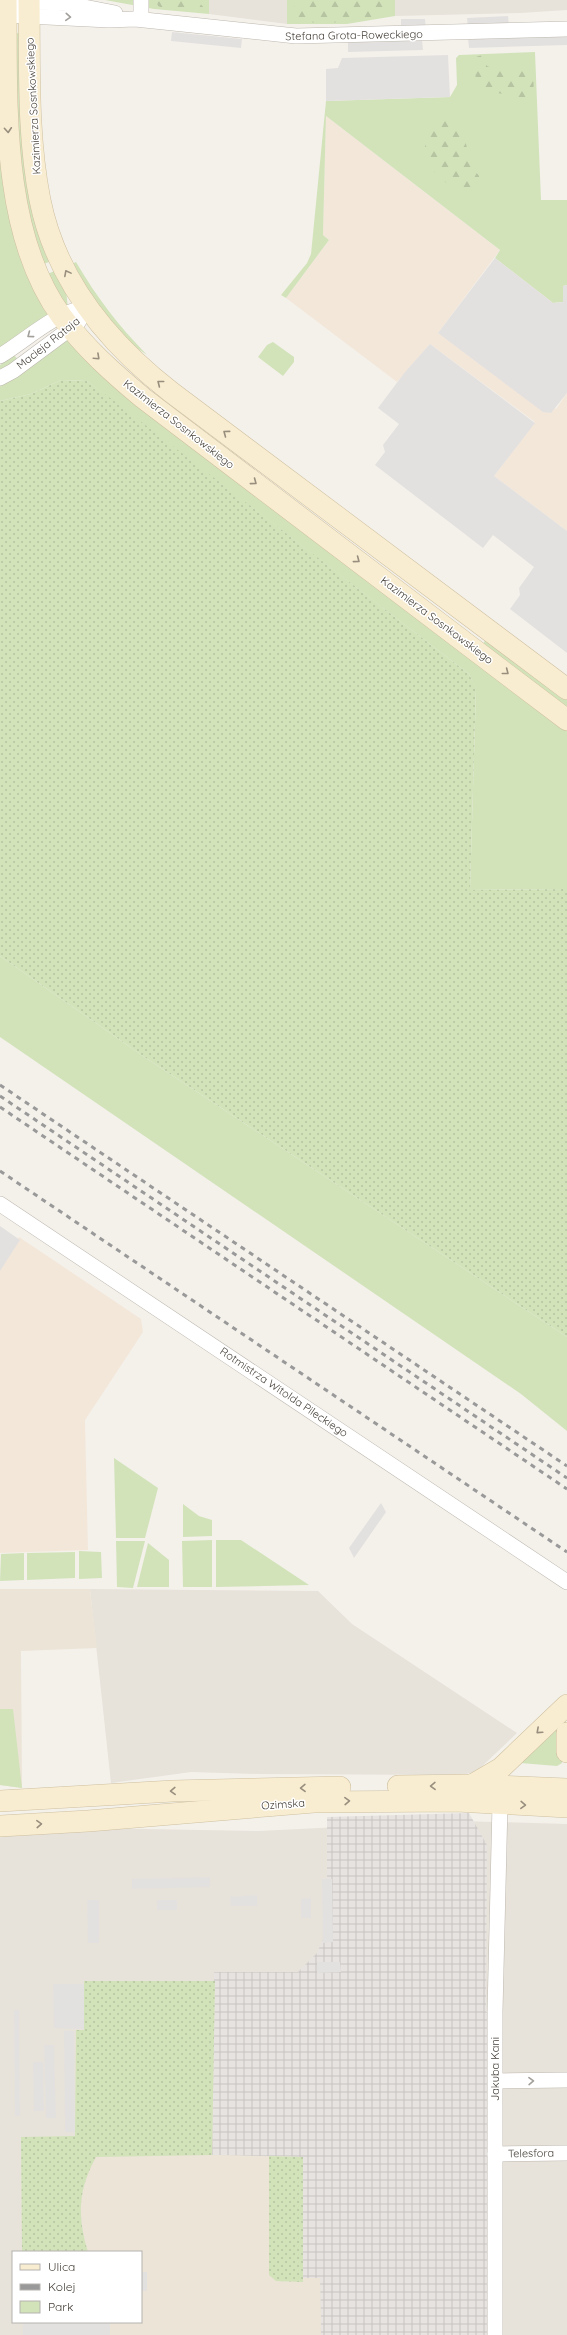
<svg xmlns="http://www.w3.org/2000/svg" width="567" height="2335" font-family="Quicksand,sans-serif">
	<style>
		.residential { fill: #e7e2da; fill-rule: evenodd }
		.commercial { fill: #f3e7da }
		.industrial { fill: url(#industrial-grid) }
		.education { fill: #ebe4d7 }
		.green { fill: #d2e3ba }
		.forest { fill: url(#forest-firs) }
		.garden { fill: url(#garden-dots) }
		.parking { fill: #e3e1df }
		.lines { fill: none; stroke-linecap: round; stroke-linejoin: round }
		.street-casing { stroke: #beb8af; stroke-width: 16 }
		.secondary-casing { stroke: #cec0a1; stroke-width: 22 }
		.street { stroke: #fff; stroke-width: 15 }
		.secondary { stroke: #f9edd1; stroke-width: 21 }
		.rail { stroke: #999; stroke-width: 3; stroke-dasharray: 5 5; stroke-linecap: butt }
		.oneway { stroke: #a3a09c }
		.oneway2 { stroke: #978e7e }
		.labels { text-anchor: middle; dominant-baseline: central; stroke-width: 3; stroke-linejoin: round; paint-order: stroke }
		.street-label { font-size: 11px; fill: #47413a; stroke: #fff }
	</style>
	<defs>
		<pattern id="industrial-grid" width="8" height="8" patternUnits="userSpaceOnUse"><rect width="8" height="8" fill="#e7e3e0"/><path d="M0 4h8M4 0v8" fill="none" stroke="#c8c4c1"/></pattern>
		<pattern id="forest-firs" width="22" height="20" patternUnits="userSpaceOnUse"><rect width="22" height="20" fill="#d2e3ba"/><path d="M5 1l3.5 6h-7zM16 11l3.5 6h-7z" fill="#b6c4a1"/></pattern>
		<pattern id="garden-dots" width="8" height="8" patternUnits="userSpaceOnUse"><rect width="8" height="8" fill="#d2e3ba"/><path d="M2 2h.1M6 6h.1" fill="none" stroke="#b6c4a1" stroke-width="1.8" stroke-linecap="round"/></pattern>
	</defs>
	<rect width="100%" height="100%" fill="#f4f1eb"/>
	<g class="residential">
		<polygon points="209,0 287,0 287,24 209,14"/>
		<polygon points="395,0 567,0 567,10 520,13 395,16"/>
		<polygon points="90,1589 318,1591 352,1624 517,1733 477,1771 463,1775 260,1774 191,1772 111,1783"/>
		<path d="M461 1821 567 1824V2335H0V1834L89 1828 259 1831ZM13 2252H141V2322H13Z"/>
	</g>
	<g class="commercial">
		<polygon points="326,116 500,250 438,333 556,409 567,393 567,531 494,476 535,422 430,344 397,382 286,298 329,240 323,235"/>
		<polygon points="19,1237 141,1319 143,1332 85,1420 88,1550 0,1553 0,1265"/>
	</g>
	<polygon class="industrial" points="469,1813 487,1845 486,2012 495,2011 495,2335 321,2335 320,2278 303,2278 303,2157 212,2155 214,1972 298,1972 317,1953 327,1930 327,1817"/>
	<g class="education">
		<polygon points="0,1589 90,1589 97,1648 21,1651 22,1788 0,1785"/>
		<polygon points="84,1981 215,1981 212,2155 303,2157 303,2278 320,2278 321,2335 23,2335 23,2322 141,2322 141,2252 22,2252 21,2137 75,2136 76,2030 84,2030"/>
	</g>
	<g class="green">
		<polygon points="105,0 209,0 209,14 154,9"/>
		<polygon points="287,0 395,0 395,16 347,24 287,24"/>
		<polygon points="15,33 22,33 52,261 41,265 21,201"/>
		<polygon points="0,35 10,161 61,316 0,356"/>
		<polygon points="535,52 541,200 567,200 567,285 563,286 563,302 553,303 495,258 500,250 326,116 323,235 329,240 286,298 281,295 307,263 311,254 326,101 450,97 457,85 456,58 459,55"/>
		<path d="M76 262C97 298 118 325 147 355L118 335 70 265Z"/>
		<polygon points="57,270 66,290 68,309 45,275"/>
		<polygon points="71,328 567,720 567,889 470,890 476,689 469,674 87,381 61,380 31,394 0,401 0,378"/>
		<polygon points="273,342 294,357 294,362 283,376 258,357 267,345"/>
		<polygon points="14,355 19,361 0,372 0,365"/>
		<polygon points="487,638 567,699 567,710 482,645"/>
		<polygon points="0,956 143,1056 567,1337 567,1431 521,1394 0,1037"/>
		<polygon points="114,1458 158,1488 145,1538 116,1538"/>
		<polygon points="183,1504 199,1516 212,1520 212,1536 183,1537"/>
		<polygon points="212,1540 212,1587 183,1587 182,1541"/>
		<polygon points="216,1540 241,1540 309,1585 216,1587"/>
		<polygon points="116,1541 145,1541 133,1588 117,1587"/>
		<polygon points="148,1543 169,1560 169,1587 137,1587"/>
		<polygon points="79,1551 101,1552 102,1578 79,1579"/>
		<polygon points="75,1552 75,1578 27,1580 27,1553"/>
		<polygon points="24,1553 24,1580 0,1581 1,1554"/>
		<polygon points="0,1709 13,1709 22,1788 0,1785"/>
		<polygon points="567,1719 558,1738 562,1763 557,1766 520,1763"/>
	</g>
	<g class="forest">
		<polygon points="156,0 197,0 205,9 200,11 163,8 158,6"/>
		<path d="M294 0H392L388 12C376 23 310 25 294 20Z"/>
		<path d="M482 55H485L487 66 494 69 532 70C533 82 537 91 527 99L478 89 473 64 476 57Z"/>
		<path d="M445 116 453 120 466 144 472 167 479 176 480 189C454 195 439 179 425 160 425 149 425 137 429 127L436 126Z"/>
	</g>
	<g class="garden">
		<polygon points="61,380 87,381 113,400 469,674 476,688 470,890 567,889 567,1337 143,1056 0,956 0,401 31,394"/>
		<path d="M84 1981H215L212 2155 96 2157C78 2190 77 2216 88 2252H22L21 2137 75 2136 76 2030H84Z"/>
		<polygon points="269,2156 303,2157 303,2282 276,2281 269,2275"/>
	</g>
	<g class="parking">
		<polygon points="508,16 509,26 468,28 467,18"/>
		<polygon points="401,19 425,19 426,29 401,30"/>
		<polygon points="172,32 242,39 241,48 171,41"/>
		<polygon points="567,35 567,45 469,48 468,38"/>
		<polygon points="422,40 423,50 348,52 348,42"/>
		<polygon points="448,55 450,97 326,101 326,69 338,68 342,58"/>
		<polygon points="495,258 553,303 563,302 563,286 567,285 567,393 551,413 543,412 438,333"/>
		<polygon points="430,344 535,423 494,476 567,531 567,653 510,609 520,595 519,588 534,567 493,535 483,548 375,465 385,452 383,445 399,424 378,408 405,372"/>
		<polygon points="0,1226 20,1240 0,1271"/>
		<polygon points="381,1503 386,1512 354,1558 349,1548"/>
		<polygon points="210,1877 210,1887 132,1889 132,1879"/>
		<polygon points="322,1879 332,1879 333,1942 323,1943"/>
		<polygon points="257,1895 257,1906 231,1906 230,1897"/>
		<polygon points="311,1898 311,1918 301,1918 301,1899"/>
		<polygon points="87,1900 99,1900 99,1943 88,1943"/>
		<rect x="157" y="1900" width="20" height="10"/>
		<polygon points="317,1962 340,1962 341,1972 317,1973"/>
		<polygon points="53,1984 84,1984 84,2029 54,2028"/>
		<polygon points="14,2010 19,2010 20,2116 15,2116"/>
		<polygon points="64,2031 74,2031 75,2132 65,2132"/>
		<polygon points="44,2045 54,2045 56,2118 46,2118"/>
		<polygon points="33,2062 43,2062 44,2111 34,2111"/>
		<rect x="141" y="2272" width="6" height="19"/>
		<rect x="23" y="2322" width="87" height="13"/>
	</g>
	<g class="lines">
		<g class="street-casing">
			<g id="street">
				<polyline points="141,0 141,19"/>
				<polyline points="0,8 6,1 63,3 115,13"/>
				<polyline points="6,15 109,20 135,19 296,36 567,29"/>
				<path d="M0 356C29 338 53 314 86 307L79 321 71 328 13 371 0 378"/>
				<polyline points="0,1204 567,1582"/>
				<polyline points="496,2081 567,2080"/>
				<polyline points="495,2154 567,2153"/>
				<polyline points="495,2335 495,2011 500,1804"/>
			</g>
		</g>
		<g class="secondary-casing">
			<g id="secondary">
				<path d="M6 0C7 101 0 233 62 317 85 348 113 373 143 398L567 720"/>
				<path d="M29 0C30 66 27 135 40 200 56 280 108 343 171 392L567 689"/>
				<polyline points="567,1733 567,1752"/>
				<polyline points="472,1785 501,1768 567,1705"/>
				<polyline points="398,1786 472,1785 567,1789"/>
				<polyline points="0,1801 173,1791 340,1787"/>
				<polyline points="0,1826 88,1821 314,1802 457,1801 567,1807"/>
			</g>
		</g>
		<use href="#street" class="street"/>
		<use href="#secondary" class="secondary"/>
		<g class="rail">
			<polyline points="0,1085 567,1466"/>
			<polyline points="0,1096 567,1478"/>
			<polyline points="0,1107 567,1489"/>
			<polyline points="0,1171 567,1552"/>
		</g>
	</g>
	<defs><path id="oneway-chevron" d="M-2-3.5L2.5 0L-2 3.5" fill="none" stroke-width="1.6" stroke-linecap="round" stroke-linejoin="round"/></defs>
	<g class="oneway">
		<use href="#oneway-chevron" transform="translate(68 17) rotate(4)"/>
		<use href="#oneway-chevron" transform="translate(30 335) rotate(143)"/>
		<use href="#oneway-chevron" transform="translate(531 2081) rotate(-1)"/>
	</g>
	<g class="oneway2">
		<use href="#oneway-chevron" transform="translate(8 130) rotate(86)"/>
		<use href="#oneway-chevron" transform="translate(67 273) rotate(-118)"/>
		<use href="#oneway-chevron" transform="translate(97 357) rotate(43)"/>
		<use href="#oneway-chevron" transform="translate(160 383) rotate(-142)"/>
		<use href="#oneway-chevron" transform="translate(226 433) rotate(-143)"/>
		<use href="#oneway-chevron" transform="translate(254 482) rotate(37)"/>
		<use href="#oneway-chevron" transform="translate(357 560) rotate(37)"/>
		<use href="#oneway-chevron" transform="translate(506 672) rotate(38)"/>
		<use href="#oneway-chevron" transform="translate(539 1731) rotate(138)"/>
		<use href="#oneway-chevron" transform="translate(433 1786) rotate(179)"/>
		<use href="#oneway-chevron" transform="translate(303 1788) rotate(179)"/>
		<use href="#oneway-chevron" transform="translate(173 1791) rotate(178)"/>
		<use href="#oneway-chevron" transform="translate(347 1801) rotate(-2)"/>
		<use href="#oneway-chevron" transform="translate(523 1805) rotate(2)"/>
		<use href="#oneway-chevron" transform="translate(39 1824) rotate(-3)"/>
	</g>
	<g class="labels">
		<g class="street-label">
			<text transform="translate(354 35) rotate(-1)">Stefana Grota-Roweckiego</text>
			<text transform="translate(33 106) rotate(-93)">Kazimierza Sosnkowskiego</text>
			<text transform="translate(48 343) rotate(-38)">Macieja Rataja</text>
			<text transform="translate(179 424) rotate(38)">Kazimierza Sosnkowskiego</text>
			<text transform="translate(437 620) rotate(37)">Kazimierza Sosnkowskiego</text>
			<text transform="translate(284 1392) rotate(34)">Rotmistrza Witolda Pileckiego</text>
			<text transform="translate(283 1804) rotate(-4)">Ozimska</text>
			<text transform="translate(495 2069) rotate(-90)">Jakuba Kani</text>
			<text transform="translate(531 2153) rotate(-1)">Telesfora</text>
		</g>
	</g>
	<rect x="12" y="2251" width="130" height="72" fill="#ffffff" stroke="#b5b3b0"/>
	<rect x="20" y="2264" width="20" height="6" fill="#f9edd1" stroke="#b5b3b0"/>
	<text x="48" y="2271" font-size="12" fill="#47413a">Ulica</text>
	<rect x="20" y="2284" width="20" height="6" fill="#999999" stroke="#b5b3b0"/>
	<text x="48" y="2291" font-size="12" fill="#47413a">Kolej</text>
	<rect x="20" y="2301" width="20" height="12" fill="#d2e3ba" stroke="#b5b3b0"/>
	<text x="48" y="2311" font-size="12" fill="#47413a">Park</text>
</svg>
